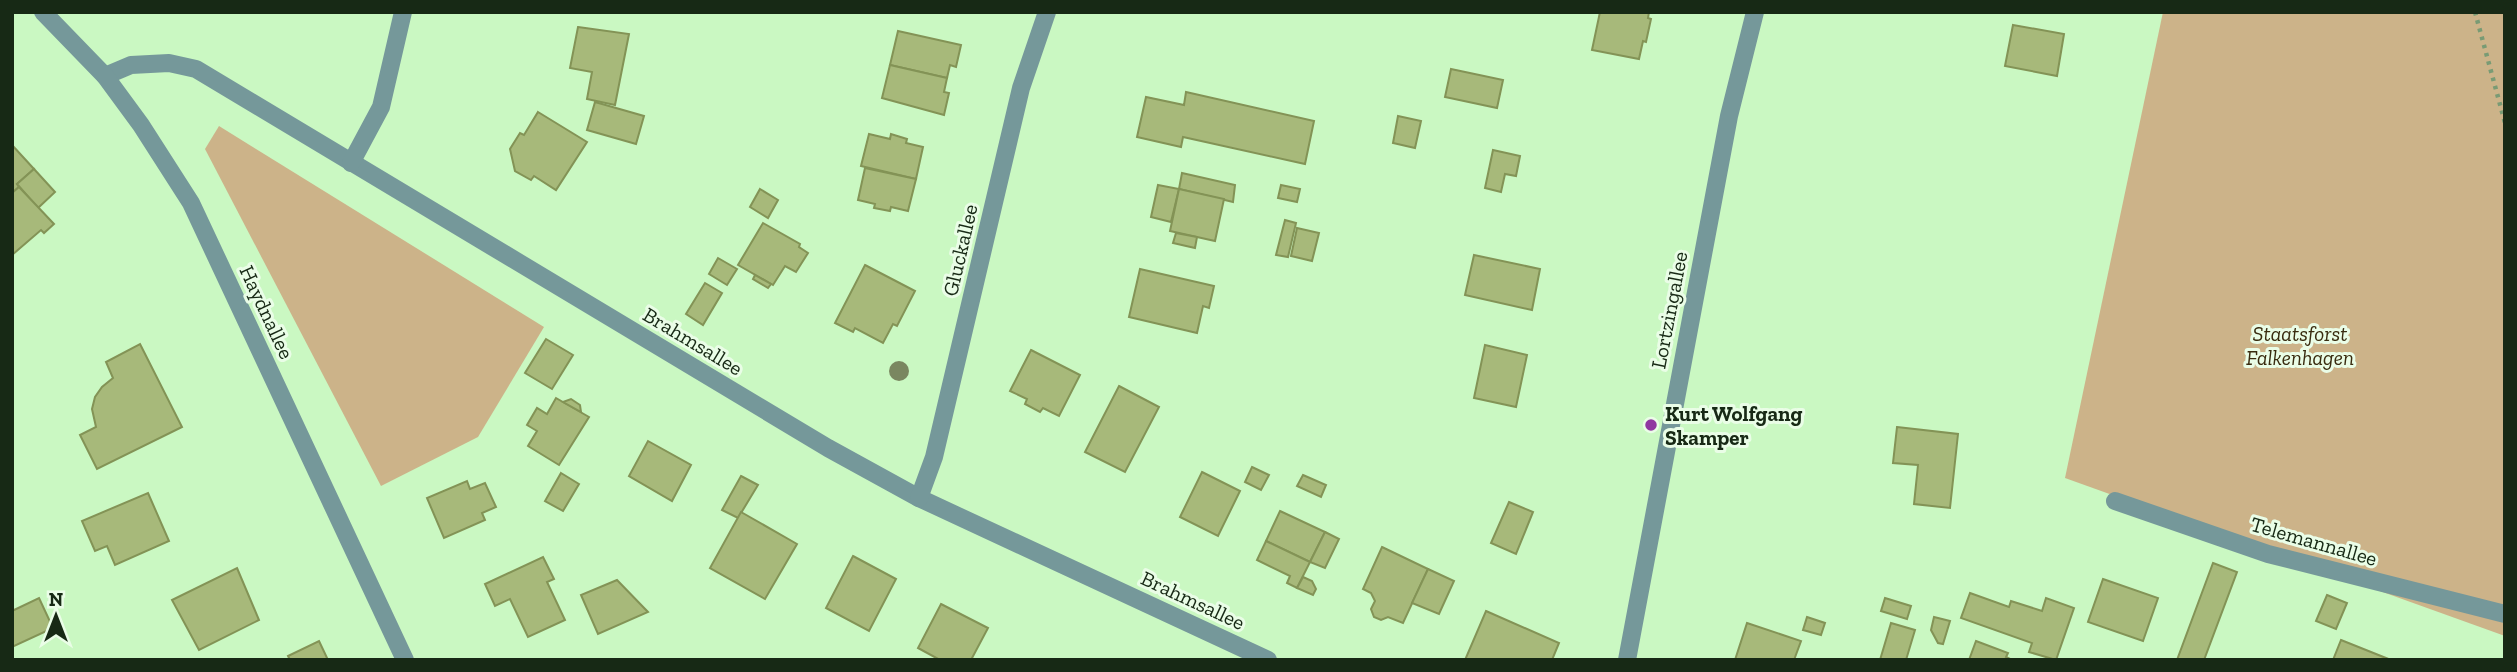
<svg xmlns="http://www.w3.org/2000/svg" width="2517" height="672" font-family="'Zilla Slab',serif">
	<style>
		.green { fill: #ccb389 }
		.building { fill: #a7b97a; stroke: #839356; stroke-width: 2 }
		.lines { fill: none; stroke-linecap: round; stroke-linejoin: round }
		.path { stroke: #799b74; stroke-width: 4.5; stroke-dasharray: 3.5 5; stroke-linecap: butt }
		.minor { stroke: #75989a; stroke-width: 18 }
		.tertiary { stroke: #75989a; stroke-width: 18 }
		.tree { fill: #7a8760 }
		.poi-dot { fill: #9036a1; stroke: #eafde7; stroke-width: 2.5 }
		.labels { text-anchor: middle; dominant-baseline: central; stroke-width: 6; stroke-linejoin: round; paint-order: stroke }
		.street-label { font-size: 21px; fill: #172915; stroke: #eafde7 }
		.park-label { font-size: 21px; font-style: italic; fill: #392b0f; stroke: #eafde7 }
		.poi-label { font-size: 21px; font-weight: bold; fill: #172915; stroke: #eafde7; text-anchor: start }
	</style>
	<rect width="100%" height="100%" fill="#caf8c2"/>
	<g class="green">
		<polygon points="2163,12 2505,12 2505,636 2065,478"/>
		<polygon points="219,126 544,327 478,437 381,486 205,149"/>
	</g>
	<g class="building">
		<polygon points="1600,12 1649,12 1648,18 1651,19 1646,42 1643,41 1639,59 1592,50"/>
		<polygon points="2013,25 2064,34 2057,76 2005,66"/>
		<polygon points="578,27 629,34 615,105 587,99 592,72 570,68"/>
		<polygon points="898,31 961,45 956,67 950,65 947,78 890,65"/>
		<polygon points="890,65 947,78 944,92 949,93 944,115 882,98"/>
		<polygon points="1451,69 1503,80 1497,108 1445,97"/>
		<polygon points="1186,92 1314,121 1305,164 1183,137 1181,147 1137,137 1146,97 1184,105"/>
		<polygon points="595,102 644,116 636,144 587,130"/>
		<polygon points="538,112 587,142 556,190 534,176 531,180 515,171 510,149 520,133 524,135"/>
		<polygon points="1398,116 1421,121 1415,148 1393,143"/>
		<polygon points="869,134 890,139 891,134 907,139 906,143 923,147 916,179 861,166"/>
		<polygon points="12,145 34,169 17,184 19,187 12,193"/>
		<polygon points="1493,150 1520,156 1516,176 1505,174 1501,192 1485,188"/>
		<polygon points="865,168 916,179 908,211 891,207 890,211 874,208 875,204 858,200"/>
		<polygon points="34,169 55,192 38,208 17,184"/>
		<polygon points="1182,173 1235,185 1233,202 1179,189"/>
		<polygon points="1158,185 1179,189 1171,222 1151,217"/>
		<polygon points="1281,185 1300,189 1297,202 1278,198"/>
		<polygon points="19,187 54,224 44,233 41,230 12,255 12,193"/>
		<polygon points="760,189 778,200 768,218 750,207"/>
		<polygon points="1179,189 1224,199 1215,241 1170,231"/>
		<polygon points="1285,220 1296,223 1288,257 1276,255"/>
		<polygon points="763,223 800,244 799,247 808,253 796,272 785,266 773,285 738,265"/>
		<polygon points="1297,228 1319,233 1312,261 1291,256"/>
		<polygon points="1176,233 1197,237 1195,248 1173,243"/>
		<polygon points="1474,255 1540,269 1532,310 1465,295"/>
		<polygon points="718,258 737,269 727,285 709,274"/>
		<polygon points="865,265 915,291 897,326 893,324 883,343 855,328 853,332 835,323"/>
		<polygon points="1140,269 1214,286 1209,308 1203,306 1197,333 1129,317"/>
		<polygon points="755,275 771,284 768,288 753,279"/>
		<polygon points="705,283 722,293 703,325 686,314"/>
		<polygon points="546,339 573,355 552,389 525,373"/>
		<polygon points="140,344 182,427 97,469 80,435 96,427 92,409 95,397 102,387 113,378 106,362"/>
		<polygon points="1485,345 1527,355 1516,407 1474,398"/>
		<polygon points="1031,350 1080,375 1059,416 1043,408 1040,412 1025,404 1027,399 1010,391"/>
		<polygon points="1119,386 1159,407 1125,472 1085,452"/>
		<polygon points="556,398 589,417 559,465 528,446 537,431 527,425 537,408 547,414"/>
		<polygon points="571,399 580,405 581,412 563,402"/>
		<polygon points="1897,427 1958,434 1950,508 1914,504 1918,465 1893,463"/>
		<polygon points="648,441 691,465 672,501 629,476"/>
		<polygon points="1252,467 1269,475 1261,490 1245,482"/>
		<polygon points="1202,472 1240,491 1218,536 1180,517"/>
		<polygon points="561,473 579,484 563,511 545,501"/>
		<polygon points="1303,475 1326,485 1321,497 1297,486"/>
		<polygon points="741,476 758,485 738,518 722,510"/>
		<polygon points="467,481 470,489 485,483 496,507 482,513 485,520 444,538 427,498"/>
		<polygon points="148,493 169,541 115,565 107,546 95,551 82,521"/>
		<polygon points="1509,502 1533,512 1516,554 1491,543"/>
		<polygon points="1280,511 1325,532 1310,562 1266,541"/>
		<polygon points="741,512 797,544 765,599 710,568"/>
		<polygon points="1325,532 1339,539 1325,568 1310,562"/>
		<polygon points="1266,541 1310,562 1297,588 1287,583 1290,576 1257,560"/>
		<polygon points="1382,547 1428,569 1403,623 1388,617 1381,620 1374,617 1371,609 1375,601 1371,593 1363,589"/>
		<polygon points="853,556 896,579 869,631 826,608"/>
		<polygon points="543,557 554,579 547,582 565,620 528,637 510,599 495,606 485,584"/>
		<polygon points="2213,563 2237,572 2204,660 2177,660"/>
		<polygon points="237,568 259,620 199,650 172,600"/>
		<polygon points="1428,569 1454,581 1439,614 1412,603"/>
		<polygon points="1303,577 1312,581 1316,589 1313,595 1297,588"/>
		<polygon points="2103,579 2158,598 2143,641 2088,622"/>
		<polygon points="617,580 648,612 598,634 581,595"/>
		<polygon points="1970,593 2009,607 2011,601 2042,611 2046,598 2074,608 2056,660 2029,652 2032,643 1961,618"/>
		<polygon points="2327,595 2347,603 2336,629 2316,621"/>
		<polygon points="39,598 53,628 12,647 12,611"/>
		<polygon points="1885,598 1911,606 1907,619 1881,611"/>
		<polygon points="941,604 988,628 971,660 940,660 918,648"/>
		<polygon points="1486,611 1559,643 1552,660 1465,660"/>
		<polygon points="1807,617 1825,623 1821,635 1803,630"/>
		<polygon points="1934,617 1950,621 1943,644 1938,643 1931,630"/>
		<polygon points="1747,623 1801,641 1794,660 1735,660"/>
		<polygon points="1891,623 1915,630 1906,660 1880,660"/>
		<polygon points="2341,640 2391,660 2333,660"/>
		<polygon points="319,641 328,660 290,660 288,656"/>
		<polygon points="1976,641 2008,653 2006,657 2012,660 1969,660"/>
	</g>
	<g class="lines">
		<polyline class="path" points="2475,12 2505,123"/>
		<g class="minor">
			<polyline points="105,76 131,65 169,63 196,69 828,448 919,498 1268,660"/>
			<polyline points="351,163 381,107 403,12"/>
			<polyline points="919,498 934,457 1021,88 1047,12"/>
			<polyline points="2115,501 2268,554 2505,614"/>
			<polyline points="1627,660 1729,116 1755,12"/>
		</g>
		<polyline class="tertiary" points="43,12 105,76 141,125 191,203 405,660"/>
	</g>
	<circle class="tree" cx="899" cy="371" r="10"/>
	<circle class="poi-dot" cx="1651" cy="425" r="7"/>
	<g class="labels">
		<g class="street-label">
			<text transform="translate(960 250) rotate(-77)">Gluckallee</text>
			<text transform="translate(1669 310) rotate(-79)">Lortzingallee</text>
			<text transform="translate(267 312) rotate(65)">Haydnallee</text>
			<text transform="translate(693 341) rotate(31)">Brahmsallee</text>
			<text transform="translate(2314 541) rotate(16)">Telemannallee</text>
			<text transform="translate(1193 600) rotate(25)">Brahmsallee</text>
		</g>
		<g class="park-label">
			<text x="2300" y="333">Staatsforst<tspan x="2300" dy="24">Falkenhagen</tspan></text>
		</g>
		<g class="poi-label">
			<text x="1665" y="413">Kurt Wolfgang<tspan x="1665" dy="24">Skamper</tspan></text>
		</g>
	</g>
	<rect width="2517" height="672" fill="none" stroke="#172915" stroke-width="28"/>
	<g transform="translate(56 616)" stroke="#eafde7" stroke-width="5" paint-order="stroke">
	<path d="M0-5L12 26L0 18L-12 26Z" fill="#172915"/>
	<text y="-10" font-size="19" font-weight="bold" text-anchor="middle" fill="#172915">N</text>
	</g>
</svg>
